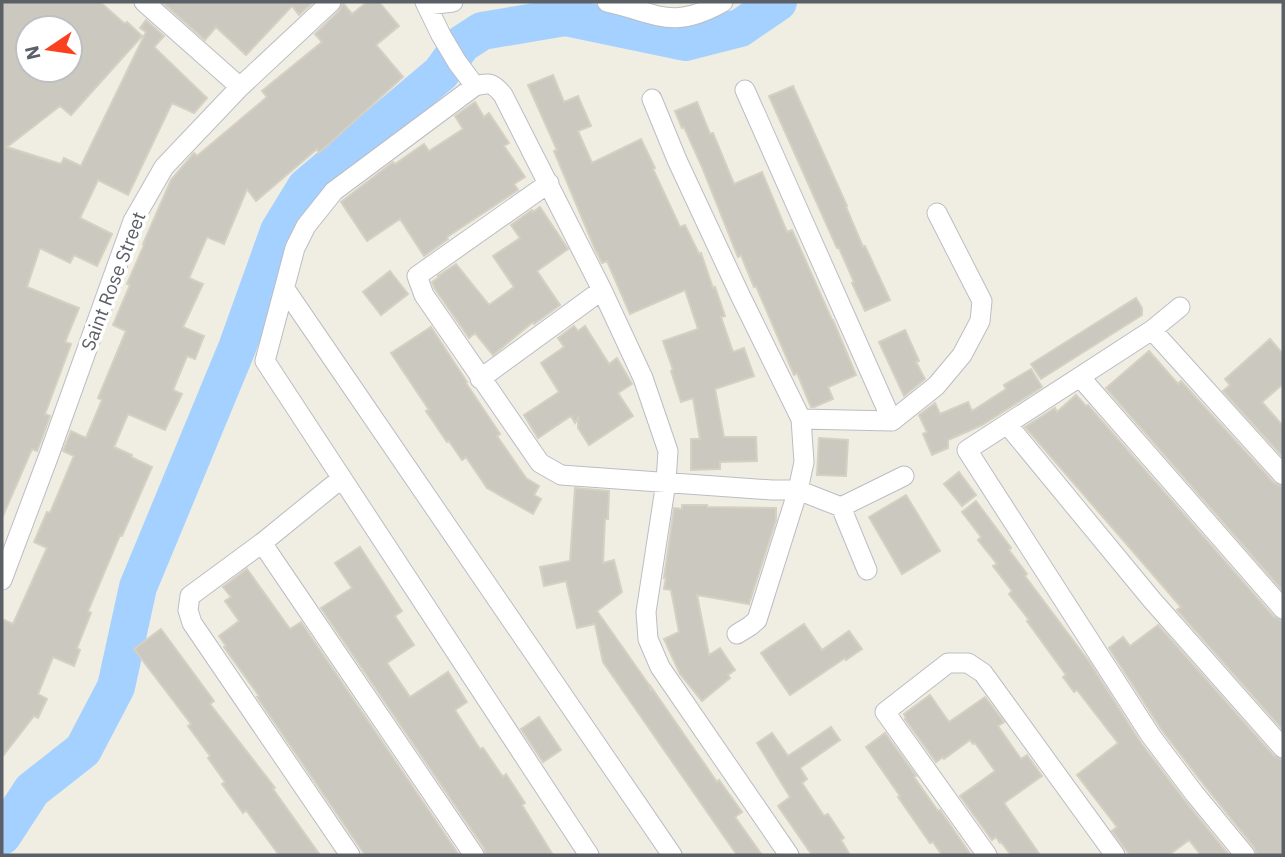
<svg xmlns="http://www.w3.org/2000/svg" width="1285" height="857" viewBox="0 0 1285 857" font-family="'IBM Plex Sans',sans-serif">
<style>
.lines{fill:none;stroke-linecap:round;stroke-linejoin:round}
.river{stroke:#a4d1ff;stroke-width:38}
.building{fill:#cbc8c0;stroke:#d5d0c1;stroke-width:2;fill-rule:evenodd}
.street-casing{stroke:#bbbdc4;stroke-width:21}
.street{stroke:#fff;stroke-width:19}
.labels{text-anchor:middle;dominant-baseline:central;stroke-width:7;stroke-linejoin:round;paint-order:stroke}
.street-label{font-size:19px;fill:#5b5f66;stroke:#fff}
</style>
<rect width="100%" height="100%" fill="#f0eee3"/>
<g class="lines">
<path class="river" d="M2,836l30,-46 51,-40 33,-63 22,-100 99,-239 42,-117 27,-44 135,-114 21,-29 20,-13 83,-14 120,25 55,-14 38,-26"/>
</g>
<path class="building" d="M2,2h98l25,22 2,-2 15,14 -71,79 -11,-9 -53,41 54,17 3,-6 17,8 65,-134 -6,-4 6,-8 18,16 -10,11 53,51 -13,15 -22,-10 -44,92 -30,-15 -18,38 32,16 -15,32 -23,-11 -4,8 -30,-15 -13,39 52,21 -14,34 6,2 -26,70 5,2 -9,25 -4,10 -5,-2 -30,69zM28,28h42v42h-42z
M162,2h151l-14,13 -7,-9 -46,49 -30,-28 -11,13z
M367,2h12l20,24 -23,19 27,32 -84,76 -2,-4 -61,52 -9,-12 -23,55 -17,-7 -18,41 14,6 -20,43 21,9 -9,23 -8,-3 -14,34 9,4 -17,36 -37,-16 -14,33 18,8 -1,2 21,10 -30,69 -2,-1 -32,76 3,2 -14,35 3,2 -6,16 -21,-9 -15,37 9,5 -9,19 -4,-2 -32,41v-138l11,5 34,-76 -13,-6 13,-30 3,1 24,-57 -11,-5 8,-20 15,7 16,-38 -4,-2 28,-67 -13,-6 17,-40 -3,-1 17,-39 -1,-1 28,-64 23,-27 3,3 70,-59 -5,-6 60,-49 -7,-8 24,-23 4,-8 9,11z
M553,75l11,27 14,-6 13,30 -13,5 14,32 49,-24 14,29 -2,1 27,58 5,-2 14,29 2,-1 12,35 2,-1 10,29 -4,1 12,35 11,-4 10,28 -39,13 9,48h32l1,24 -37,1v7l-29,1v-31h9l-7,-41 -12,4 -10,-31 2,-1 -10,-29 35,-12 -13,-39 -55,24 -23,-53 -5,2 -7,-14 -41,-98 3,-1 -29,-65z
M793,86l54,120 -1,1 17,40 2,-1 25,54 -25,11 -13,-28 2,-1 -15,-34h-2l-68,-152z
M475,102l9,15 5,-4 20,30 -5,3 21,31 -11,7 4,6 -71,47 1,2 -24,17 -24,-37 -33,22 -26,-39 52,-40 2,2 29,-20 5,7 34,-22 -8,-13z
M697,102l13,32 3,-1 21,51 28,-12 25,60 5,-2 40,90h1l23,55 -28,12 5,12 -19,8h-3l-14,-34 -3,2 -38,-89 -2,1 -13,-32 -3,2 -36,-90 -18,-40 -2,1 -7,-17z
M540,207l28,42 -31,22 23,34 -26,19 -1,-2 -40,33 -18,-22 -6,5 -34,-49 -3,-7 7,-5 -1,-1 18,-12 33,41 25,-18 -21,-31 27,-18 -9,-13 21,-15 1,2z
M390,271l18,23 -27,21 -18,-23z
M1136,298l6,10v7l-101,64 -10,-15z
M574,326l4,5 7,-5 24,38 8,-6 15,26 -14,9 15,23 -44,29 -11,-17v-10l-3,5 -4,-7 -33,22 -14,-23 35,-23 -18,-29 23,-16 -6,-9z
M431,327l36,55 -1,1 34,51 -3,2 29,42 13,8 -5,9 7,4 -8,15 -46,-26 -21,-31 -4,3 -13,-19 -2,1 -21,-31 3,-1 -38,-57z
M905,330l14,31 -3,1 9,17 -21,17 -25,-54z
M1270,339l13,15v30l-21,18 21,24v31l-60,-66 7,-6 -5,-6z
M1149,351l29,33 3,-3 93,102 9,4v104l-177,-203z
M1031,369l11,18 -60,38 -34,15v8l-16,7 -9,-21 4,-2 -8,-17 16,-12 5,11 28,-12 4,9 34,-22 -2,-4z
M1076,395l10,11 2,-1 186,212 9,4v109l-106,-120 4,-3 -156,-180 30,-19 2,4z
M819,438l29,2 -2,36 -29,-1z
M959,472l17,23 -14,11 -18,-22z
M575,488l34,3 -1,28h-3l-2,44 11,-3 8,32 -25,19 52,74 2,6v-4l66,95 2,-2 23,32 -7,5 27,38h-25l-134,-193 -8,-38 -18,4 -11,-47 -22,5 -4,-19 30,-6z
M906,495l34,56 -38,23 -33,-57z
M976,501l35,47 -2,2 18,24 -2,2 65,87 51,80 44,58 44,54h-28l-12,-15 -20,15h-39l-4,-5 -14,-19 5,-4 -40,-52 41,-32 -41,-53 -3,2 -11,-15 3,-2 -39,-54 2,-1 -20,-26 3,-3 -19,-25 4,-2 -19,-24 3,-3 -19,-25z
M682,505h25v2l69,1v12l-27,84 -52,-9 12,60 11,-7 15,22 -7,5 2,3 -28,23 -22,-27 -16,-35 15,-7 -8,-42 -7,-1 2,-11h-2l10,-70 8,1z
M360,547l42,64 -7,5 19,29 -27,18 23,34 38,-25 19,30 -12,8 25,39 3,-1 20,29 3,-3 19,29 -3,2 31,50h-67l-2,-7 -163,-240 31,-20 -17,-25z
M247,569l43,60 11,-7 158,233h-94l-108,-158 2,-1 -35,-49 2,-1 -7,-10 20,-15 -14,-20 6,-4 -8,-10z
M804,624l18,26 27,-19 13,18 -16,11 -1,-2 -55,37 -29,-42z
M1158,625l116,131 9,4v95h-26l-3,-8 -50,-62 -43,-56 -52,-81 14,-11 7,9z
M161,629l53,72 -4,3 65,84 -2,1 47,66h-41l-33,-45 -3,3 -21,-29 3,-2 -17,-24 2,-2 -22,-30 3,-2 -57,-75z
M930,695l19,27 36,-25 19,25 -6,4 23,33 6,-4 15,21 -38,27 36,52h-29l-10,-13 -1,1 -4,-6 -4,3 -32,-44 35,-25 -20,-28 -2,1 -3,-4 -26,19 -1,-2 -7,5 -31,-43 1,-1 -2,-4z
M539,717l22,33 -18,12 -22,-33z
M831,727l9,13 -40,28 7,11 -5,4 22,33 4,-2 16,24 -3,2 9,15h-38l-34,-49 12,-9 -33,-54 15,-10 16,23z
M885,733l31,43 -2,1 24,34 2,-1 31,45h-29l-9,-13 -3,1 -32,-46 2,-1 -34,-49z"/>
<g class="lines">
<g class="street-casing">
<path id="street" d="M144,2l96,85
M425,2l16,33 16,27 18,24
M607,2c50,11 65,29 116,0
M427,5l26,-3
M745,90l147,331
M652,99l25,61 63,135 61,124 3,43 -6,28 -41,130 -7,6 -13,8
M549,183l-132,93 7,19 116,168 21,12 211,15h26l43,17 63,-31
M285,289l387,566
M1180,307l-28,23 -185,120 184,286 43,57 51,62
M1152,330l131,145
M1080,377l203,232
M480,379l122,-89
M801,419l91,2 44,-35 26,-31 18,-34 2,-20 -45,-88
M1007,424l145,176 131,148
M342,478l-80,65 -72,53 -2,14 4,13 158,232
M841,507l26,63
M262,543l212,312
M2,580l47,-125 84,-234 31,-54 76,-80 91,-85
M589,855l-324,-494 30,-113 11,-22 28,-35 141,-105c15,-4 18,-3 28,9l99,195 41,88 25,73 -2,31 -20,130 2,27 12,28 129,188
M987,855l-102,-143 63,-49h20l15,10 132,182"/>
</g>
<use href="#street" class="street"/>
</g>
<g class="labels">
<g class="street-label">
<text transform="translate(113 281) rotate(-69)">Saint Rose Street</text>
</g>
</g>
<rect width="1285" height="857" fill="none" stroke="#5b5f66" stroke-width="7"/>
<g transform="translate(49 49) rotate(257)"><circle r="33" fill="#ffffff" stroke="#bdbfc2" stroke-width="2"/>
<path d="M0-5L12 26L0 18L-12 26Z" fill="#fa401e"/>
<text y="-10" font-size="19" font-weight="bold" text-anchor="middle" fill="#5b5f66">N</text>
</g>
</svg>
